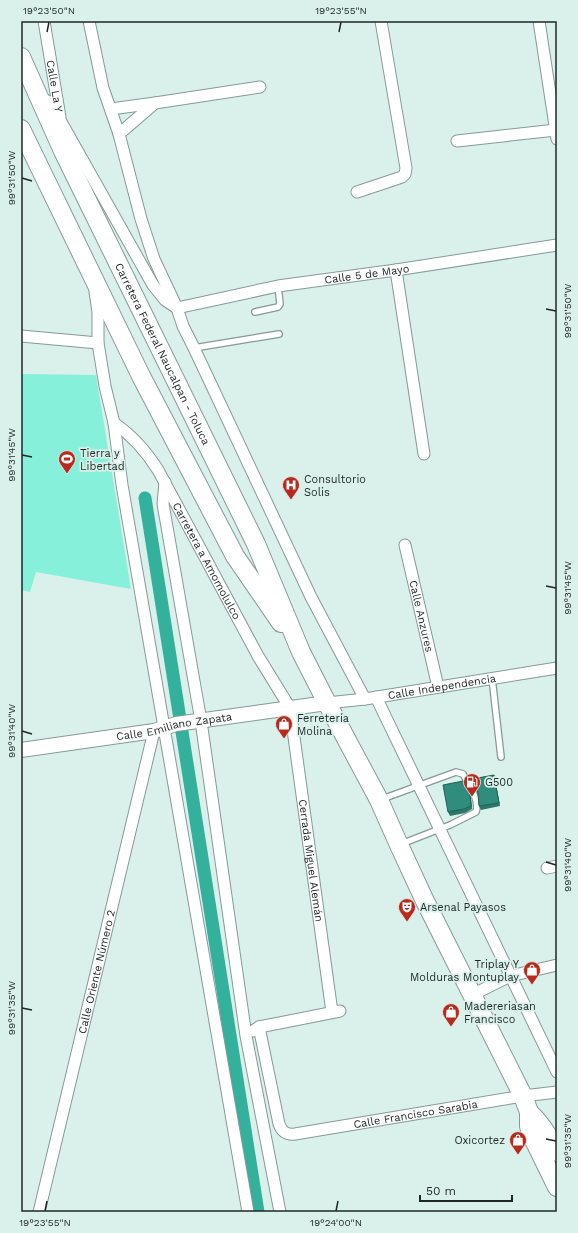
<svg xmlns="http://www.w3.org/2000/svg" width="578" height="1233" viewBox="0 0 578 1233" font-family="'Work Sans',sans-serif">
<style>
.green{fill:#86f0db}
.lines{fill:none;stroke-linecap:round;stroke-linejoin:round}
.canal{stroke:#33b19c;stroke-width:13}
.service-casing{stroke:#869a96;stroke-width:8}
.minor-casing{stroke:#869a96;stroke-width:13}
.tertiary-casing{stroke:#869a96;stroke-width:16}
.primary-casing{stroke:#869a96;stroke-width:20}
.service{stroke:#fff;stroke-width:5.5}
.minor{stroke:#fff;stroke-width:11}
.tertiary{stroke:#fff;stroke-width:14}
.primary{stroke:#fff;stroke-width:18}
.wall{fill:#29786b}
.shaded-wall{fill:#226257}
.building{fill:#308c7c;stroke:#226257}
.ticks{fill:none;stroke:#1e2725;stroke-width:1.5}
.labels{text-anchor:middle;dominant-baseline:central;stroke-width:3.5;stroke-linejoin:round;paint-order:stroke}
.street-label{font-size:11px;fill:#1e2725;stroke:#daf0ea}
.poi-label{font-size:11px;fill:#1e2725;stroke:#daf0ea;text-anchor:start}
.neatline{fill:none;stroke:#1e2725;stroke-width:1.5}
.ticks-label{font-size:10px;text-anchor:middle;fill:#1e2725}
</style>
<rect width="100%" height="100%" fill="#daf0ea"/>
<path class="green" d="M21,374l75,1 35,214 -95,-17 -6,20 -9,-2z"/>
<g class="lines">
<path class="canal" d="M145,498l113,714"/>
<g class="service-casing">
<path id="service" d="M255,312l23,-5 2,-3 -2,-18
M194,348l85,-14
M492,678l9,79
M382,799l74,-27 7,2c6,11 17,26 13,38l-26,13 -49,19"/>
</g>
<g class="minor-casing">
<g id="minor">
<path id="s1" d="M44,21l16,96"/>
<path d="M89,21l14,67 16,46 22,85 13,40 23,49 6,18 11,22 117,249 54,102"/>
<path d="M539,21l18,118"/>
<path d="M48,101l12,19 93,165 12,15 12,8"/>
<path d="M111,109l44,-6 105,-16"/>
<path d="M119,134l36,-31"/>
<path d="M457,141l99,-11"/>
<path d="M357,192l45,-15 3,-3 1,-6 -25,-147"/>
<path d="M396,270l28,184"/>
<path d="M95,292l3,20v31l7,43 9,37 8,62 126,727"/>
<path id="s2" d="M177,308l101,-22 118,-16 161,-25"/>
<path d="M21,336l77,7"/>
<path id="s3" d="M114,423c19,13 32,28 44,47l100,186 32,52 42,304"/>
<path d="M165,482l-2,22 38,217 45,315 34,176"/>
<path id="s4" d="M405,545l33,142"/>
<path d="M376,697l181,375"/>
<path id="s5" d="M327,703l38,-4 192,-31"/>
<path d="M547,868l10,-2"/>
<path d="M472,995l38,-19 47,-11"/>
<path id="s6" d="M259,1027l20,97c3,8 7,11 16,10l228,-38 34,-4"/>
<path d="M253,1031l6,-4 81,-16"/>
<path id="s7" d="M39,1212l115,-481"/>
</g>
</g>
<g class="tertiary-casing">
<g id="tertiary">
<path id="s8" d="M21,750l133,-19 22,-7 151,-21"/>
</g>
</g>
<g class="primary-casing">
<g id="primary">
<path id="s9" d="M21,57l42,94 193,393 45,108 26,51 52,97 20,45 25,54 99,197 6,16v14l2,8 26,53"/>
<path d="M21,129l120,247 94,180 46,67"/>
<path d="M529,1112c14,13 19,24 28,40"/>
</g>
</g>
<use href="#service" class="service"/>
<use href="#minor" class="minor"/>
<use href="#tertiary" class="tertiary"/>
<use href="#primary" class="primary"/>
</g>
<path class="wall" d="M494,775l1,4 5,27 -19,4 -2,-4 -1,-12 -6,-15z
M470,795l1,4 1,10 -7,4 -15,3 -2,-4z"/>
<path class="shaded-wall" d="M494,775l1,4 5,27 -1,-3z
M470,795l1,4 1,10 -1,-3z"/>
<path class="building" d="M494,775l5,28 -20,3 -1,-13 -6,-14z
M463,781l7,14 1,11 -7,3 -16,3 -5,-27z"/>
<path class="ticks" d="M47,32l2,-10M339,32l2,-10M22,178l10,3M546,309l10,2M22,455l10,2M546,586l10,2M22,731l10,3M546,862l10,3M22,1008l10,2M546,1139l10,2M45,1211l2,-10M336,1211l2,-10"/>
<defs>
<g id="stadium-pin" transform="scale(0.9)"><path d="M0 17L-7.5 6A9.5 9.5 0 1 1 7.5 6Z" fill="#b82a1e" stroke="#daf0ea"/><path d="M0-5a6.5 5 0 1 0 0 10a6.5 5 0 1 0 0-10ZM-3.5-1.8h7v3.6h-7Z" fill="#fff"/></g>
<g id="hospital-pin" transform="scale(0.9)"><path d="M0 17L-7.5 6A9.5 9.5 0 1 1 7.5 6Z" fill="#b82a1e" stroke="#daf0ea"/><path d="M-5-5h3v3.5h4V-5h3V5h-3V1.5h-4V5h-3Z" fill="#fff"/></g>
<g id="shop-pin" transform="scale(0.9)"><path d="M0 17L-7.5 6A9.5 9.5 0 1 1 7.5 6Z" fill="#b82a1e" stroke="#daf0ea"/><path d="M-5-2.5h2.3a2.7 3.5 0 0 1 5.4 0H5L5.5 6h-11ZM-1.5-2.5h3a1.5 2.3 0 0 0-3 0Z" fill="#fff"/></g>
<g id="fuel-pin" transform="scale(0.9)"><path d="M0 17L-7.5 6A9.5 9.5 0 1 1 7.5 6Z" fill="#b82a1e" stroke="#daf0ea"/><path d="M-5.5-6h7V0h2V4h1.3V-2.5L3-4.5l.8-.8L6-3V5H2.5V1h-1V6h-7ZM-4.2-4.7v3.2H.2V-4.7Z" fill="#fff"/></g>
<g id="theatre-pin" transform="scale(0.9)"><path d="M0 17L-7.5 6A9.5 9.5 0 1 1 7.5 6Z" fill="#b82a1e" stroke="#daf0ea"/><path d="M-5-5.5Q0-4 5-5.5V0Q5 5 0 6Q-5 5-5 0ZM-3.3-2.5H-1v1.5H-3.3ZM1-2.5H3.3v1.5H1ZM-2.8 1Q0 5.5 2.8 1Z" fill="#fff"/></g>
</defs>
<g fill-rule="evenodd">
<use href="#stadium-pin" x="67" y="459"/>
<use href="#hospital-pin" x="291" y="485"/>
<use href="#shop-pin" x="284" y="724"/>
<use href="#fuel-pin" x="472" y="782"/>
<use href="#theatre-pin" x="407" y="907"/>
<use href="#shop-pin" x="532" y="970"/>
<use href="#shop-pin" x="451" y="1012"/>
<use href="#shop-pin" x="518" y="1140"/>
</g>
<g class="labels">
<g class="street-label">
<text stroke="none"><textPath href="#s1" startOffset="66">Calle La Y</textPath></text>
<text stroke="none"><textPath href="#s2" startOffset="193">Calle 5 de Mayo</textPath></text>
<text stroke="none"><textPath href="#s9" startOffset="329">Carretera Federal Naucalpan - Toluca</textPath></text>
<text stroke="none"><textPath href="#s3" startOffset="168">Carretera a Amomolulco</textPath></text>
<text stroke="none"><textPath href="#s4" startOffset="73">Calle Anzures</textPath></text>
<text stroke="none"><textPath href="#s5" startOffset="116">Calle Independencia</textPath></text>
<text stroke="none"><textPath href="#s8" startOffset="155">Calle Emiliano Zapata</textPath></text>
<text stroke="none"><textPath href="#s3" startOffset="491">Cerrada Miguel Alemán</textPath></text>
<text stroke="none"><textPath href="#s7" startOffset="247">Calle Oriente Número 2</textPath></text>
<text stroke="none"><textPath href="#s6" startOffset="242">Calle Francisco Sarabia</textPath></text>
</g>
<g class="poi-label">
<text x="80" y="453">Tierra y<tspan x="80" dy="13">Libertad</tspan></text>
<text x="304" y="479">Consultorio<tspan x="304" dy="13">Solis</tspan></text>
<text x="297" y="718">Ferretería<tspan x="297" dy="13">Molina</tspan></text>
<text x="485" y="782">G500</text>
<text x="420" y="907">Arsenal Payasos</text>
<text x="519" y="964" text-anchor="end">Triplay Y<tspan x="519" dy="13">Molduras Montuplay</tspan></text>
<text x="464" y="1006">Madereriasan<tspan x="464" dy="13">Francisco</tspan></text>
<text x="505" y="1140" text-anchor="end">Oxicortez</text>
</g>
</g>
<rect width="578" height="1233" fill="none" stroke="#daf0ea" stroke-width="44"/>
<path d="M420 1195v6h92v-6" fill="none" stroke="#1e2725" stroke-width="2"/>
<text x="426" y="1195" font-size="12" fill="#1e2725" stroke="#daf0ea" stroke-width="3" paint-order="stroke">50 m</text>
<rect x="22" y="22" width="534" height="1189" class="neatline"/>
<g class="ticks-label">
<text x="49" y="14">19°23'50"N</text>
<text x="341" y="14">19°23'55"N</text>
<text transform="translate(11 178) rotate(-90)" y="4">99°31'50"W</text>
<text transform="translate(567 311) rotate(-90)" y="4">99°31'50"W</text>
<text transform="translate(11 455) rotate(-90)" y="4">99°31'45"W</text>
<text transform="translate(567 588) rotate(-90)" y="4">99°31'45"W</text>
<text transform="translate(11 731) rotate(-90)" y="4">99°31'40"W</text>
<text transform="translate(567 865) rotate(-90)" y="4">99°31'40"W</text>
<text transform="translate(11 1008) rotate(-90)" y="4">99°31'35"W</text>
<text transform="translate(567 1141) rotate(-90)" y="4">99°31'35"W</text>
<text x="45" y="1226">19°23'55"N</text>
<text x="336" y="1226">19°24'00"N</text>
</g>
</svg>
